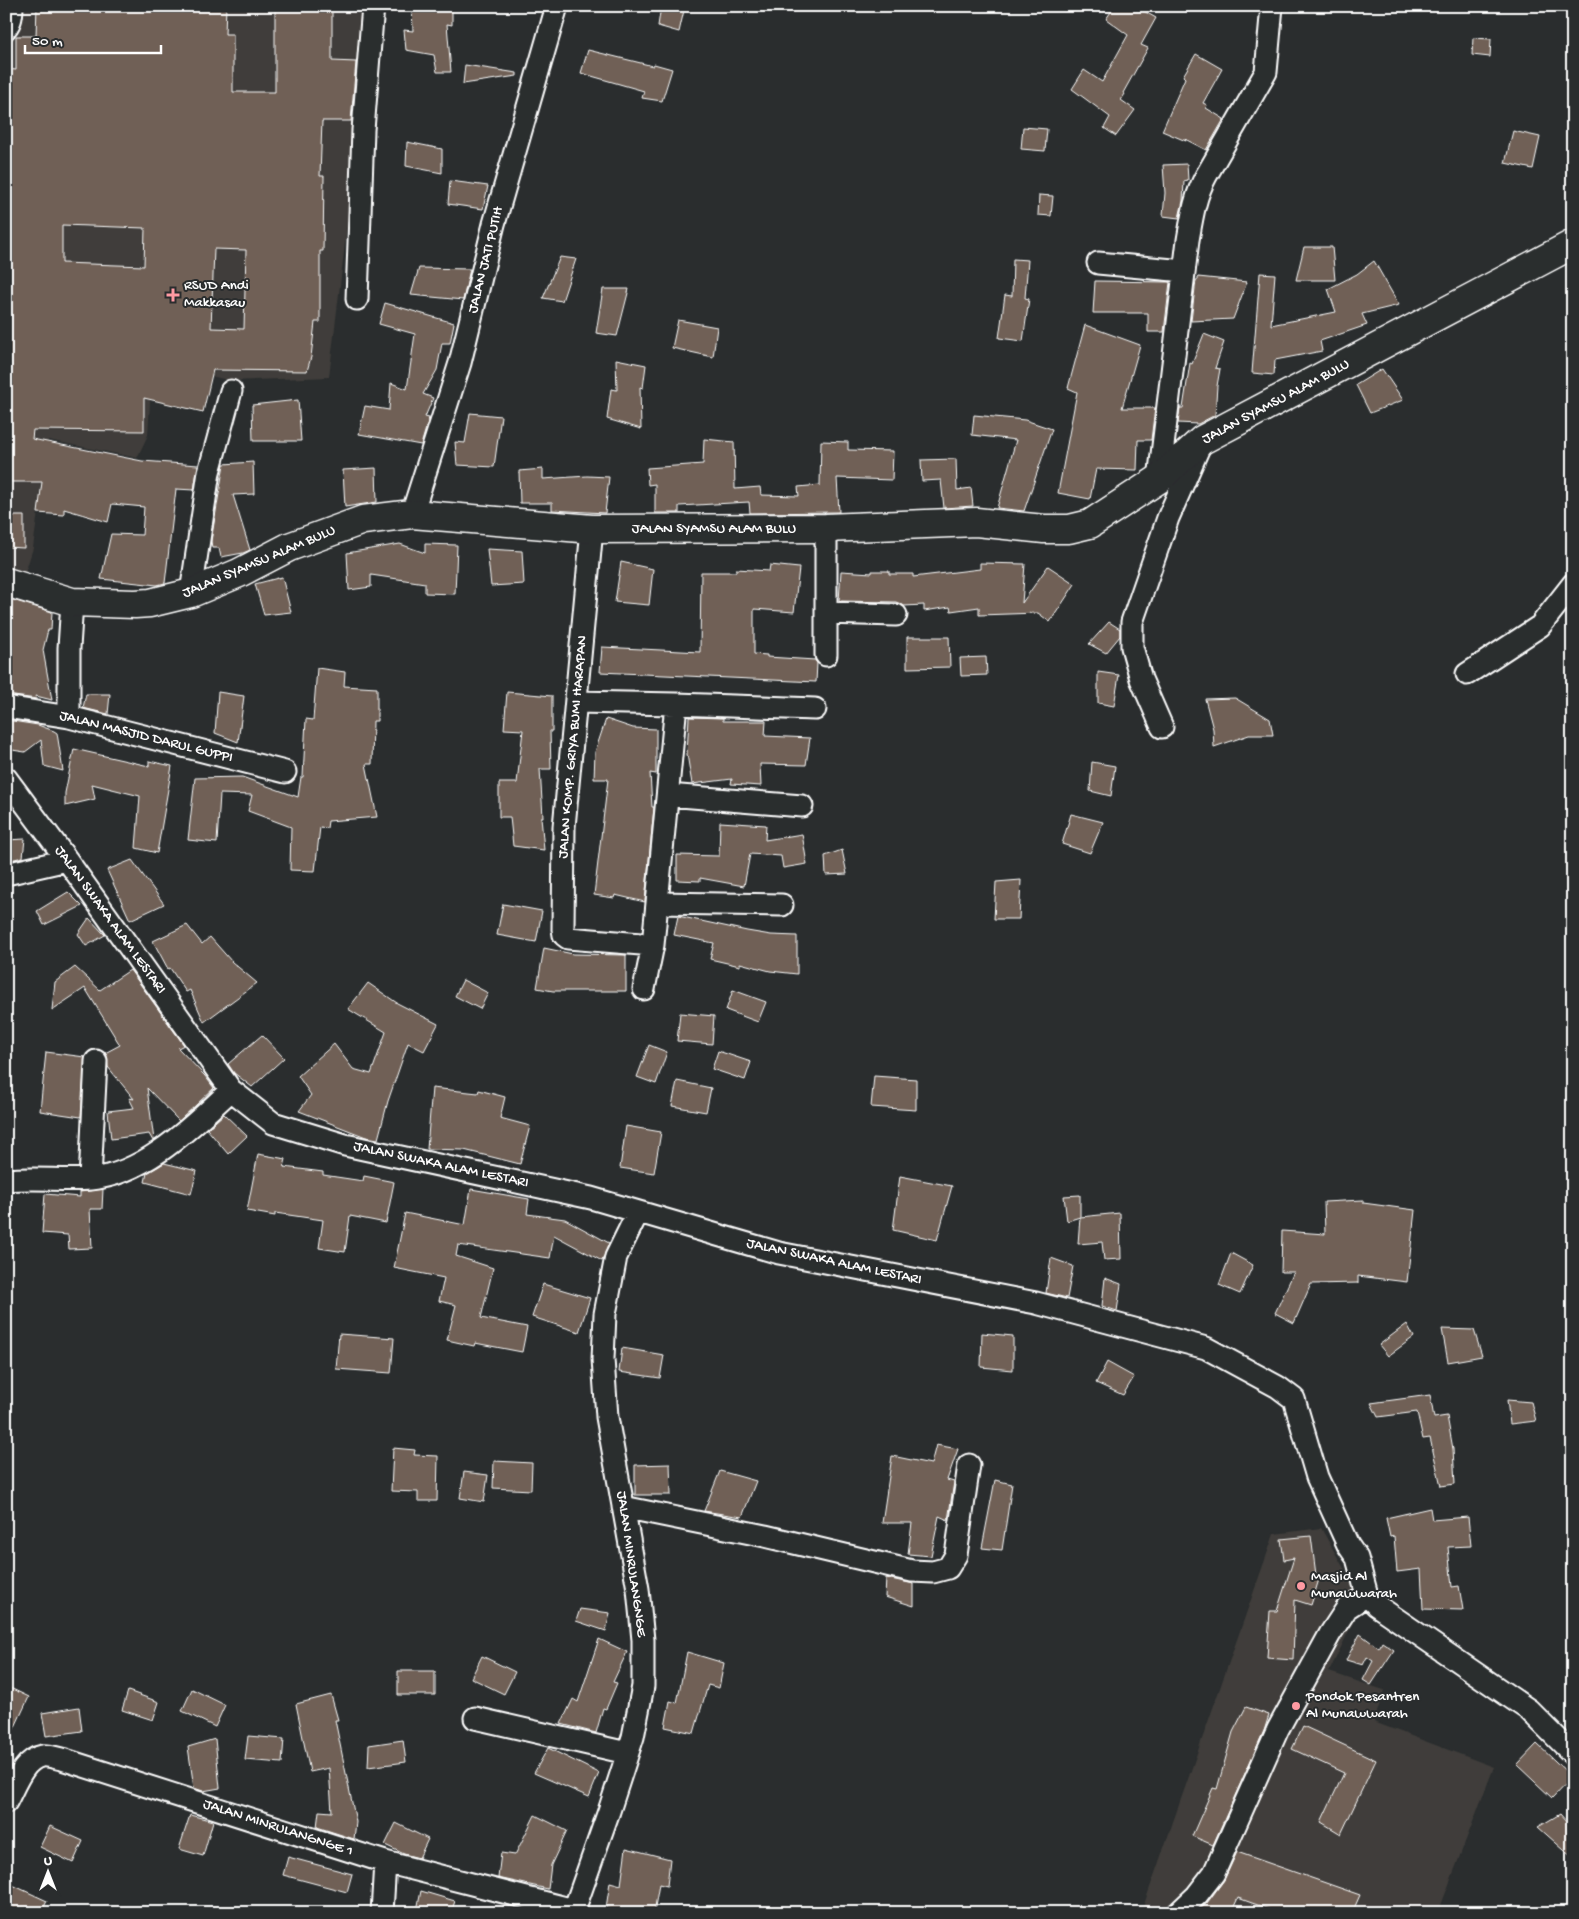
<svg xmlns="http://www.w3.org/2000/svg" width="1579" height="1919" viewBox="0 0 1579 1919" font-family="'Gochi Hand',sans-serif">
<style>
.built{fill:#3f3d3a}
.building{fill:#6f6156;stroke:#fff;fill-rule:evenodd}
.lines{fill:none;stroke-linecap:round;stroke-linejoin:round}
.lane-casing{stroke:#fff;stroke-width:15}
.street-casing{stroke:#fff;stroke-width:25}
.secondary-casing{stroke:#fff;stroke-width:31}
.lane{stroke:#2a2d2e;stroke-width:11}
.street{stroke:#2a2d2e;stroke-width:21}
.secondary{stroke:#2a2d2e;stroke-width:28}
.poi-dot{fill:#ff9aa2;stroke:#2a2d2e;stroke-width:2}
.labels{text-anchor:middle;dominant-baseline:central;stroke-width:4;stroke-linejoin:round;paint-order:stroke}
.street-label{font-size:15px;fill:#fff;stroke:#2a2d2e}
.poi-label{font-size:15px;fill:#fff;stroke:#2a2d2e;text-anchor:start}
</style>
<rect width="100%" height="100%" fill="#2a2d2e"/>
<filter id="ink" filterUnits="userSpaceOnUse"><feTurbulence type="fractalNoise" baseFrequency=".02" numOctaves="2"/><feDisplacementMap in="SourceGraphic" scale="10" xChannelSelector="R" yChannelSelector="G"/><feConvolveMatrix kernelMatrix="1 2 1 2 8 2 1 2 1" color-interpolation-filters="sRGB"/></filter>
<g filter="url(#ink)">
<path class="built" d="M6,6h363l-6,88 -34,283 -98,4 -28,-7 -51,-1 -4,62 -11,23 -89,-18 -15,108 -11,35 -16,-5z
M1321,1528l42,74 -34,70 55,18 -10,32 120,45 -56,146h-297l133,-379z"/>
<path class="building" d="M37,6h189l-1,28h8v58h42v-86h57v55l24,1 -5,59h-29l-2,55h4l-1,75h-3v71h-5l-4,35 -4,14 -94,-1 -10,42 -59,-14v33l-111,-1 -1,9 110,22 56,4 -4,25 -18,-1 -11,94 -8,2 -56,-6 10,-45 31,1 2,-28 -32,-3 -4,18 -44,-13v6l-26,-2 4,-31h-36v-413l10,1v-34h20zM62,225l83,3 -1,38 -82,-3zM214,249l32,1 -2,79 -33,-1z
M412,6h40v19l-5,-1 4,48h-14l-3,-17 -28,-5 -2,-20 9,1z
M661,6h24l-6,26 -21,-6z
M1115,6h20l21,12 -15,27 7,3 -25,45 2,1 -4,6 14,10 -19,26 -12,-8 6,-11 -38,-28 12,-19 18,12 26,-47 -22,-16z
M1473,38l18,1 -1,18 -18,-2z
M588,50l65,16 1,-2 18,5 -10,32 -20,-3 2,-7 -63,-18z
M1196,54l26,15 -19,34 4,2 -1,3 18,11 -18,31 -21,-11 1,2 -24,-10 23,-53 -2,-2z
M465,65l52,8v3l-54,8z
M1023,127l24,2 -2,22 -24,-2z
M1513,131l27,6 -7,32 -28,-6z
M407,142l35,7v24l-36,-7z
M1187,164l1,16 -4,1 -1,20 -4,17 -16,-2 2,-23 -2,-28z
M450,181l38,5 -5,23 -35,-5z
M1039,195l14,1 -2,20 -13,-1z
M1304,247h28l3,33h-39z
M560,257l16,2 -14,42 -19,-3z
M1013,259l15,1 -3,38 4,1 -6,42 -24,-3 6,-43 7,1z
M1374,261l25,44 -37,9 5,11 -47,16 2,10 -47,9 -1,15 -22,-2 8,-100 15,1 -4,51 65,-13 -8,-23 29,-15z
M419,268l51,1 -7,31 -52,-5z
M1198,277l49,5 -14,37 -42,2 5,-41h2z
M1095,281l75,1 -6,50h-16v-19h-55z
M603,289h26l-12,47 -21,-3z
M385,303l69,20 -4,20h-8l-5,27 -14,24 10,4 -8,19 4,1 -8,27 -62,-11 6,-28 24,4 2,-27 16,6 8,-55 -36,-10z
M678,320l39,7 -4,30 -41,-9z
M1085,325l55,20 -18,63h33l-4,32h-13l-1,30 -41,-1 -6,30 -32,-6 19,-101 -9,-4z
M1204,334l20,8 -9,26 5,1 -3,17 -2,29 -17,9 -20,-1 2,-15h3l7,-45 2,1z
M616,359l30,6 -3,23 -3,-1 1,42 -34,-10 4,-30 6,1z
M1382,369l21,31 -33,13 -14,-28z
M298,400l3,41h-48l-1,-36z
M470,413l31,3 -7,51 -37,-2 -2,-23 10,1z
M974,415l51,5 27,9 -28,82 -27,-3 19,-68 -44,-5z
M704,439l30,3 1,47 25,-2 1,8 38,1 -1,-9 22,-2 1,-44 27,1v8l45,1 -1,29 -55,-2 2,34 -89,1 -1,-11 -70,4v7h-24v-29l-7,1 -1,-17 56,-4z
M956,459l1,31 14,-2 2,18 -29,2 -3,-28 -19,1 -1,-21z
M253,462l1,32 -21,1 17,55 -7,3 -22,4 -2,-9h-7l-1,-7 13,-77z
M376,468l1,34 -32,5 -2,-37z
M543,469v10l44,-3 22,1 -4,36 -53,-3v-7h-32l-1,-32z
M6,516h18v32l-18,-1z
M400,544l25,9v-9l32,1 -2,49 -30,-1v-10l-54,-8v12l-22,3 -2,-37z
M487,549l35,2 2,33 -33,2z
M621,562l32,7 -4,36 -34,-3z
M980,563l45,1 -3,39 26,-37 27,18 -25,38 -12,-9 -59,2v-8l-28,4 -1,-4 -26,4v-6l-20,1 -8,-4 -57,-1 2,-30 31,2v-2h17v3h24v3l67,-8z
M770,565l29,3 -5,44 -40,-3v45l13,1v2l48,3 2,3 -1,19 -216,-10 2,-25 98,5 1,-80h35v-3l33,2z
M282,577l9,35 -27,3 -9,-31z
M6,598l46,14 -1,18h-3l-5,20 9,50 -16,-4 1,3 -31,-4z
M1109,622l11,7v7l-14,17 -17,-9z
M907,637h42l1,30 -43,1z
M986,657l1,18 -26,1 -1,-18z
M317,668l28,4 -1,14 33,2v33h-4l-1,43h-6l11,53 -49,4 -1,7 -7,-1 -5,44 -25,-1 1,-43 -43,-16 4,-16 -32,-1 -3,49 -29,-3 7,-62 47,-1 56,20 3,-20h2l3,-58 7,1z
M1098,672l21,3 -5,31 -16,-3z
M218,692l26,4 -6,46 -23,-9z
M507,692l45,4v35h-2l1,38h-11l3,48h-2l3,33 -31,-4 -3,-29h-11v-34h18l6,-53 -19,-1z
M86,694h24l-2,20 -25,-6z
M1235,698l35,21 3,16h-24l-35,12 -1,-18 -8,-30z
M689,717l34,1v3h43l-1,15 45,2 -4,27 -46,-1 1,22 -30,-2 1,-5 -40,5 -5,-30z
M606,719l27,9 23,1v45l-6,-1 2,34h2l-9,95 -30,-7 -1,3 -20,-3 14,-116h-14l1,-27z
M6,720l32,5 16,6 3,2 6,38 -19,-5 -3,-26 -16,12 -19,-3z
M74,749l75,17v-5l23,5 -15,87 -21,-5 4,-52 -48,-12 3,15 -30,7v-13z
M1092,762l23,4 -4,30 -21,-5z
M1071,814l32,8 -13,31 -28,-9z
M720,822l46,3 -1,15 37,-6 5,30 -24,4 -2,-12 -31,-2 -6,32 -44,-8v3l-23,-1v-25l42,1z
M25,839l-2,18 -17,4v-21z
M842,850l5,24 -21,1 -1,-19z
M132,860l32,44 -34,16 -23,-50z
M1021,880l-2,39h-25l2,-37z
M68,892l14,14 -38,19 -7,-14z
M503,904l39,7 -6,31 -39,-7z
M678,916l69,15 24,4 26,1v38l-27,-3 -30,-8v3l-30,-7 4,-16 -40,-8z
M89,918l16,17 -19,11 -8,-12z
M187,925l15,19 8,-7 22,25 25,21 -53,39 -14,-32 -4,2 -16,-24 -2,1 -15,-28z
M544,948l29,6 53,1v36h-73l-16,-3z
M75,967l25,23 30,-20 54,75 -6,3 27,28 9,12 -35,33 -32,-33 7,52 -1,1 -4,-7 -38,5 -3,-28 26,-3 -5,-10 5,1 -26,-32 -1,-11 -2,-3 15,-8 -35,-57 -33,22 3,-28z
M463,980l25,13 -8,16 -25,-13z
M368,983l29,20 41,21 -14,27 -16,-8 -20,58 -10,38 -12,-2 -67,-26 12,-16 -13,-19 36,-32 19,25 18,5 15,-42 -38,-23z
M733,990l33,12 -8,20 -32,-12z
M680,1013l34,3 -2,28 -35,-3z
M262,1035l22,23 -32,29 -18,-14 -6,-9z
M649,1045l18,7 -11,32 -19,-7z
M718,1051l33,11 -6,18 -33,-11z
M46,1052l39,5 -4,60 -41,-6z
M874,1076l42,3v31l-45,-3z
M677,1081l34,7 -5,24 -34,-6z
M432,1088l46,5 1,-3 26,7 -5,21 30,8 -10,38 -56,-14 -37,-1z
M224,1114l23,22 -19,18 -21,-25z
M626,1126l35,6 -7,41 -34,-5z
M258,1154l28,5 -2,8 39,5v3l40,6 1,-5 30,6 -8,41 -36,-7 -5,36 -26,-4 4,-28 -48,-7v3l-28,-5z
M164,1163l33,8 -6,23 -46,-12 2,-9z
M900,1176l52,10 -15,54 -44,-10z
M103,1189l-1,20h-12l2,39 -23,1 -1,-14 -26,-2 3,-39 35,3v-5z
M471,1189l58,10 -2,15 38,5 44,24 -7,18 -48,-26 -4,23 -92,-13 -2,11 37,12 -12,50 46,9 -5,25 -47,-9 -1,3 -27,-6 9,-35 -17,-4 5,-23 -50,-10 11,-55 60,12z
M1080,1195v22l-13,4 -3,-25z
M1363,1200v3l52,7 -8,72 -49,-6v7l-47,1 -17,39 -19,-10 19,-41h-13l1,-41 43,3 -1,-32z
M1120,1213l1,46 -17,1 -2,-18 -24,2 2,-27z
M1231,1253l22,12 -13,29 -21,-9z
M1051,1258l22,8 -6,32 -21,-5z
M1105,1278l16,6 -4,27 -15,-5z
M543,1284l47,14 -11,34 -47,-15z
M1407,1324l7,13 -26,19 -9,-11z
M1442,1329l32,1 8,26 -34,6z
M982,1333l31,3v34l-32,-3z
M339,1334l55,4 -3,35 -55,-4z
M622,1348l42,7 -4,23 -41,-6z
M1107,1362l27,15 -11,18 -27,-12z
M1430,1395l4,23 13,-2 6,33 2,35 -14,2 -11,-48 -7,1 -6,-27 -39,5 -7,-14z
M1507,1400l24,2 5,19 -26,3z
M936,1445l22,4 -11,31 7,2 -6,38 -9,-4 -8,40 -23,-2 4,-31h-30l10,-67 39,8z
M393,1448l22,2 -1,5 24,1 -1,45h-19v-9l-27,-1z
M494,1461l38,2 -1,27 -38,-2z
M670,1464l1,31h-36v-30z
M720,1471l36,10 -14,36 -38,-6z
M464,1472l24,3 -4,27 -24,-4z
M995,1480l17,4 -10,66 -20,-2z
M1430,1508l2,12 36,-3 3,29 -23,1 4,40 7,-1 4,24 -40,-1 -2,-40 -24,3 -3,-36 -4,1 -4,-19z
M1311,1536l5,39 4,1 -9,29 -16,-5 -2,60 -26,-2 3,-47h7l17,-53 -10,2 -3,-21z
M886,1578l28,6v22l-29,-9z
M580,1609l30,4 -4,18 -30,-10z
M1360,1634l19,14 3,-6 12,8 -23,35 -8,-5 10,-19 -6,-4 -4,8 -17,-5z
M599,1639l28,13 -14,30 4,1 -11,26 -3,-1 -7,25 -35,-9 12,-25 5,3z
M687,1652l37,11 -5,25 -11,-3 -14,48 -29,-6 5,-26 7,2z
M482,1656l33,16 -11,22 -33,-16z
M398,1671h37v24h-37z
M6,1686l23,11 -23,49z
M192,1689l33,16 -10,22 -33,-16z
M128,1691l31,11 -6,18 -31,-10z
M331,1695l7,25h-3l21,102 -2,17 -37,-12 2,-16 13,1 -3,-44 -19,4 -14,-68z
M79,1707l3,24 -36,5 -4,-23z
M1246,1707l23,8 -5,16 -51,114 -21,-9 21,-48 4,1 16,-57z
M1303,1726l73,34 -35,74 -20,-12 23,-49 -52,-24z
M248,1736l36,3 -2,24 -37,-3z
M215,1739l5,49 -17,3 -9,-3 -6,-41z
M403,1740l3,22 -38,5 1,-22z
M1537,1744l35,33 -20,21 -35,-33z
M548,1748l51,25 -10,24 -55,-24z
M1560,1814l13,15v29l-35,-31z
M190,1815l23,6 -10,35 -24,-7z
M535,1815l32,16 -16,34 -3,24 -50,-11 3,-25 14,2z
M396,1823l32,16 -9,19 -15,-4 -19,-9z
M50,1826l33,15 -10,22 -33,-16z
M626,1848l44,11 -3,27 -8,-2 -5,29h-33l-15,-5 4,-26 11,3z
M1237,1852l123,43 -8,18h-72l-42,-15 -7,15h-35l11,-10 17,-23z
M288,1857l64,17 -5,18 -64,-17z
M6,1882l41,19 -6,12h-26l-9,-4z
M421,1891l34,10 -4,12h-25l-9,-3z"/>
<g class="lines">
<g class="lane-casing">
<path id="lane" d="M6,35c9,-8 11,-17 11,-29"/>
</g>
<g class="street-casing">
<path id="street" d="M1098,263l86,8
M357,299l6,-169 10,-124
M1159,479l29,-239c4,-23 7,-44 18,-64l60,-104 6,-66
M412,514l48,-151 34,-139 63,-218
M592,529l-28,298 -1,102 1,6 4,3 85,7
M191,593l18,-121 22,-81
M826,613l70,2
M826,655v-127
M1467,674l73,-48 33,-42
M576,702l100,2 -23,241 -9,44
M676,704l139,5
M6,707l63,10 216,55
M69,717v-69l3,-46
M1162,727l-21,-48 -9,-32v-25l36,-104 32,-73
M6,778l61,82 164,230 42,33 72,22 246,53 188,55 257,50 170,45 72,39 16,12 23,78 31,68 9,13 10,37 9,10 153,105 44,44
M668,795l134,11
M6,874l61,-14
M657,903l125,2
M90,1179l6,-118
M6,1180c28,-3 57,1 85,-1 55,-5 102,-54 140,-89
M623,1507l142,29 147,35 21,1 15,-4 8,-13 13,-90
M475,1718l152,35
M6,1802c8,-14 17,-43 36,-46 6,-1 14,2 20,3l323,103 189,48
M382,1913l3,-51
M573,1913l36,-102 24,-74 10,-51v-46l-5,-51 -31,-172 -4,-58 2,-45 11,-57 22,-45
M1178,1913l19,-18 17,-22 64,-144 52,-95 17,-26 20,-13"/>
</g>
<g class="secondary-casing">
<path id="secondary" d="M6,582l66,20 63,2 15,-1 41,-10 48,-20 50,-26 74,-27 49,-6 180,15 234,-1 150,-6 68,7h25l21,-5 69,-45 43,-39 371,-196"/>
</g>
<use href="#lane" class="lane"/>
<use href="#street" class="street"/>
<use href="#secondary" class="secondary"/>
</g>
</g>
<g class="poi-dot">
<path d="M170.5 287.5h5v5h5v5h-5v5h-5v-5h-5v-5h5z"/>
<circle cx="1301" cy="1586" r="5"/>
<circle cx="1296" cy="1706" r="5"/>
</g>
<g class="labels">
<g class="street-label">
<text transform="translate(486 260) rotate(-76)">JALAN JATI PUTIH</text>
<text transform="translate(1276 402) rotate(-28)">JALAN SYAMSU ALAM BULU</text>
<text x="714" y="529">JALAN SYAMSU ALAM BULU</text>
<text transform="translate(259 562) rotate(-23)">JALAN SYAMSU ALAM BULU</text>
<text transform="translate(146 737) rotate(14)">JALAN MASJID DARUL GUPPI</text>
<text transform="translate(573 747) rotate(-85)">JALAN KOMP. GRIYA BUMI HARAPAN</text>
<text transform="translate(110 920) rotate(54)">JALAN SWAKA ALAM LESTARI</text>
<text transform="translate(441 1165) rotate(12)">JALAN SWAKA ALAM LESTARI</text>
<text transform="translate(834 1262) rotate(12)">JALAN SWAKA ALAM LESTARI</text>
<text transform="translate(631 1564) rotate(82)">JALAN MINRULANGNGE</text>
<text transform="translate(278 1828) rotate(18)">JALAN MINRULANGNGE 1</text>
</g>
<g class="poi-label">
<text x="184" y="286">RSUD Andi<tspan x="184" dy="17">Makkasau</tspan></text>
<text x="1311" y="1577">Masjid Al<tspan x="1311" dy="17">Munawwarah</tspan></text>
<text x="1306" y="1697">Pondok Pesantren<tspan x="1306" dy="17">Al Munawwarah</tspan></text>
</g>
</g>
<rect width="1579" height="1919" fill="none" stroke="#2a2d2e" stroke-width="25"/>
<rect x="12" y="12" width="1554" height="1894" fill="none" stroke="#fff" stroke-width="2" filter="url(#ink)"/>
<g transform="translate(48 1872)" stroke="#2a2d2e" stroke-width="4" paint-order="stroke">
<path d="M0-4L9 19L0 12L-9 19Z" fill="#ffffff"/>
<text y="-8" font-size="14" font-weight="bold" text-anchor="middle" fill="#ffffff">U</text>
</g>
<path d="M25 45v8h136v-8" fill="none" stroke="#ffffff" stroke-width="2.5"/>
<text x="32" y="45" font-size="15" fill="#ffffff" stroke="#2a2d2e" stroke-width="4" paint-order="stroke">50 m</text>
</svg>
